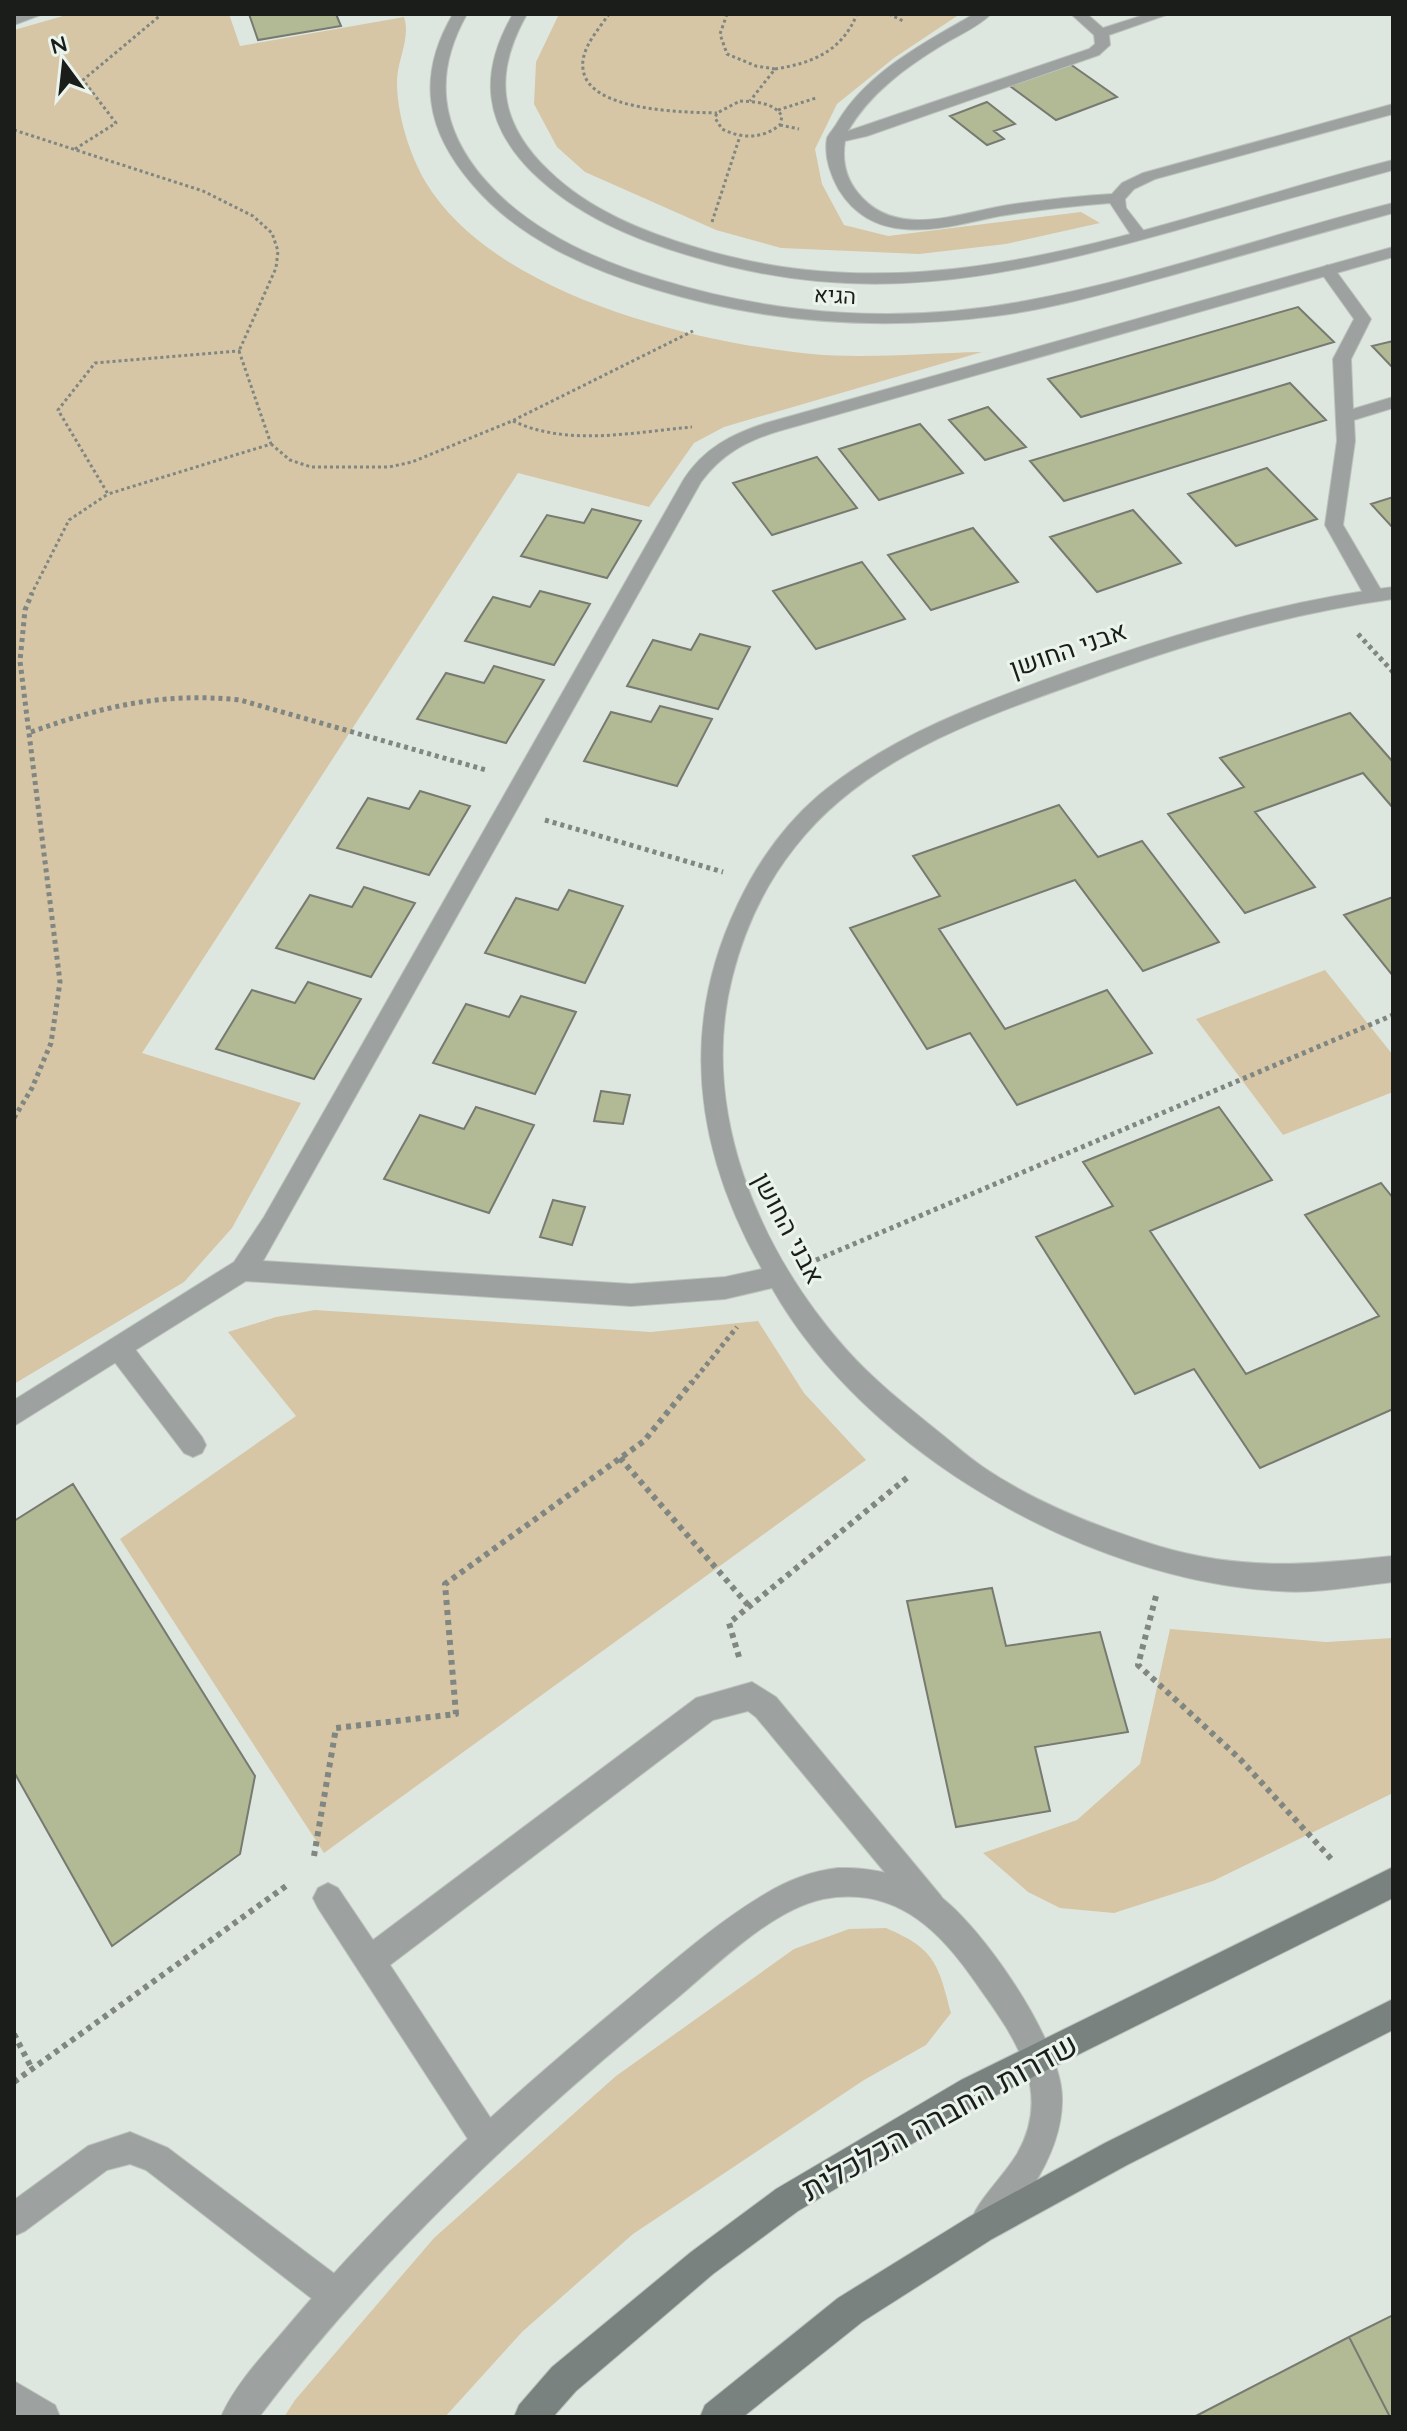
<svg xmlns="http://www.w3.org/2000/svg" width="1407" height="2431" viewBox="0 0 1407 2431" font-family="Quicksand,Heebo,sans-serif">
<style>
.green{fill:#d6c6a5}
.building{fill:#b1b995;stroke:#777a70;stroke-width:2}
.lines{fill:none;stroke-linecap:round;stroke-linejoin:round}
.service-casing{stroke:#bbc3bc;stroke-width:2}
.minor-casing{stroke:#bbc3bc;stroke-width:2}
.tertiary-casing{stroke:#bbc3bc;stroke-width:2}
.secondary-casing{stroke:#bbc3bc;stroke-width:2}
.path-far2{stroke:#808681;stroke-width:3;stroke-dasharray:3 3;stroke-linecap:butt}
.path-far1{stroke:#808681;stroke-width:5;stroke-dasharray:4 4;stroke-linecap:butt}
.path{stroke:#808681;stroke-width:6;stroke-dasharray:5 5;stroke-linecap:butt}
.service{fill:#9da2a1;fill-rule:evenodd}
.minor{fill:#9da2a1;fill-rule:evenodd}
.tertiary{fill:#9da2a1;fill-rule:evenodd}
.secondary{fill:#7a8280;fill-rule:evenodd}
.labels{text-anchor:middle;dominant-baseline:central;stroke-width:6;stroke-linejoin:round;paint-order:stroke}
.far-street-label{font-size:22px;fill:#1a1d1a;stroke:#ebf4ec}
.street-label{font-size:26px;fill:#1a1d1a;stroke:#ebf4ec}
.near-street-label{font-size:32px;fill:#1a1d1a;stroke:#ebf4ec}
</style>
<rect width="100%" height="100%" fill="#dee7df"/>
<path class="green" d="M70,14h159l11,32 164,-29c7,21 -7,43 -7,65 0,32 12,71 28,99 66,112 265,161 387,173 52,5 116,-1 170,-2l-258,75 -30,16 -45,64 -131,-34 -376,580 159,50 -69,125 -48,54 -170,102v-1354z
M559,14h401l-66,44 -57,46 -22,45 7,35 22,41 44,11 193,-24 19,11 -94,21 -87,10 -138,-6 -65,-18 -131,-58 -28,-25 -23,-43 2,-42z
M1325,970l68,85v37l-110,43 -87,-116z
M315,1310l336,22 107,-11 46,72 62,67 -542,393 -204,-314 176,-123 -68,-84 48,-15z
M1170,1629l156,13 67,-4v155l-180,88 -99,32 -54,-5 -32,-16 -45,-39 94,-33 63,-56z
M886,1928c49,21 52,35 65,85l-25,32 -62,35 -231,154 -111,98 -77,85h-161l11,-17 139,-162 182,-162 178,-127 55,-20z"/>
<path class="building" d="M249,14h87l5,12 -83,14z
M1070,64l47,33 -61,23 -46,-34z
M987,102l28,22 -21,7 10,8 -17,6 -37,-29z
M1298,307l36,35 -253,75 -33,-38z
M1393,341v27l-21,-22z
M1290,383l36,37 -262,81 -34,-40z
M988,407l38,40 -41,13 -36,-40z
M920,424l43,49 -84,27 -40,-51z
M817,457l40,51 -85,27 -39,-52z
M1267,468l50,51 -81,27 -48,-52z
M1393,497v31l-22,-24z
M592,509l49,12 -34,57 -86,-22 26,-41 37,8z
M1133,510l48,53 -84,29 -47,-55z
M973,528l45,54 -87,28 -43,-55z
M862,562l43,57 -89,30 -43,-58z
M540,591l50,13 -36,61 -89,-24 28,-44 37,10z
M700,634l50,13 -32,62 -91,-23 26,-46 38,10z
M494,666l50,14 -38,63 -89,-24 29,-46 38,10z
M660,706l52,13 -35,67 -93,-25 27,-49 40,10z
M1350,713l43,49v46l-30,-35 -108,39 60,75 -70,26 -77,-99 76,-27 -24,-29z
M420,791l50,15 -41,69 -92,-27 31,-50 41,11z
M1059,805l39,52 44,-16 77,101 -76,29 -68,-91 -136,49 66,100 102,-39 45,63 -135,52 -47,-72 -43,16 -77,-121 90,-32 -27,-40z
M364,887l51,16 -44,74 -95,-29 34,-53 42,12z
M569,890l54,16 -38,77 -100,-30 31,-55 42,12z
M1393,897v79l-49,-61z
M308,982l53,17 -47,80 -98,-30 36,-59 43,13z
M521,996l55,16 -41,82 -102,-31 33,-59 43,13z
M601,1091l29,4 -7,29 -29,-3z
M476,1107l58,18 -45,88 -105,-34 36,-64 44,14z
M1219,1107l53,73 -122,51 96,143 133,-58 -74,-101 76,-32 12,15v211l-133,59 -66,-99 -59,25 -99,-157 77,-31 -30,-44z
M553,1200l32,7 -13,38 -32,-8z
M73,1484l182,292 -15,78 -128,92 -98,-174v-251z
M992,1588l14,58 94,-14 28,100 -93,15 15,64 -94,16 -49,-226z
M1393,2315v102h-3l-41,-80z
M1393,2315v102h-199l155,-80z"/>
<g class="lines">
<g class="service-casing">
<path id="service" d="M21,14h22l-29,11v-9z
M974,14h17c-12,12 -32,21 -47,30 -38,23 -74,49 -96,87l241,-82 6,-5 -1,-9 -23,-21h16l16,14 44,-14h22l-60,21 1,10 -11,10 -232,81 -22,5c-3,19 0,36 13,52 38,47 100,20 150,12 35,-5 69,-9 104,-11l10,-11 21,-10 250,-69v10l-238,65 -21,10 -9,10 1,9 21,27 -8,5 -6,-2 -23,-35c-37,3 -74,7 -110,13 -31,6 -63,16 -96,13 -28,-2 -50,-15 -65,-39 -9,-16 -15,-35 -12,-52 1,-3 8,-11 10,-15 30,-51 87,-80 137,-109z
M1327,265l6,2 38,52 -20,40 2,50 40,-12v11l-39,12 1,21 -12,84 41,70 -10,6 -7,-1 -42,-75 12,-84 -4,-82 21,-40 -35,-49z
M119,1337l9,3 74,97 4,8 -4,8 -9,4 -9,-4 -74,-97 -4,-8 4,-8z
M752,1682l24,15 165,199 5,10 -5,10 -10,5 -10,-5 -165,-199 -8,-6 -35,9 -323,245 109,166 5,11 -5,11 -11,5 -11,-5 -159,-245 -5,-10 5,-10 10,-5 10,5 35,52 323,-242z
M130,2132l38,16 180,136 4,12 -4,12 -12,4 -12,-4 -178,-138 -16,-6 -23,6 -82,61 -11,5v-36l74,-54z
M14,2381l41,24 5,12h-46z"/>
</g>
<g class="minor-casing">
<path id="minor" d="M1393,247v10l-614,174c-33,10 -57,23 -78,51l-438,779 368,23 94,-7 37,-8c-66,-117 -84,-239 -25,-363 19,-41 47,-81 82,-111 74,-61 164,-93 253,-125 105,-37 210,-69 321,-83v12c-107,15 -208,45 -309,82 -103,37 -219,76 -289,166 -31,39 -51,83 -63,131 -33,132 26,271 113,370 28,32 62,58 95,85 14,11 28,24 43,34 51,35 115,60 175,79 84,25 150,19 235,10v26c-38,4 -76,12 -114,9 -188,-10 -413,-137 -507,-303l-47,11 -94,7 -385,-25 -232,145v-26l220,-138 30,-45 420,-738c20,-31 48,-45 82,-56z
M838,1868c34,-1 70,7 99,26 45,32 124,147 125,203 1,33 -13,64 -30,91 -12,17 -25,40 -45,48l-11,-5 -5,-11c10,-24 32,-43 46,-66 39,-67 -8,-124 -46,-178 -36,-51 -80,-90 -148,-77 -52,11 -106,66 -147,100 -153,125 -297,259 -417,418h-38c15,-35 48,-68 72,-97 98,-116 211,-218 328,-315 46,-38 92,-80 144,-111 23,-14 47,-23 73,-26z"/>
</g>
<g class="tertiary-casing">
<path id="tertiary" d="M453,14h14c-34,60 -27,114 18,166 44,51 112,81 176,100 117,36 244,44 364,21 125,-23 245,-67 368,-98v10c-70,19 -140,39 -210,59 -62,17 -124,36 -188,44 -115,15 -230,7 -341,-27 -66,-20 -135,-50 -181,-104 -47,-54 -57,-108 -20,-171z
M513,14h14c-34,60 -29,108 22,157 40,39 95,61 149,77 243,73 461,-29 695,-88v10c-72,20 -144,39 -216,60 -172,48 -309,79 -486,26 -58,-17 -115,-41 -159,-84 -49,-49 -53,-99 -19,-158z"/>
</g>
<g class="secondary-casing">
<path id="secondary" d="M1393,1867v31l-410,204 -185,109 -85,63 -77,66 -60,51 -23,26h-39l5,-12 33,-38 139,-115 85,-63 185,-109z
M1393,1999v31l-266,135 -135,74 -130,83 -119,95h-43l5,-12 133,-107 131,-81 136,-74z"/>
</g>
<path class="path-far2" d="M609,14c-10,15 -29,35 -26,55 5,43 102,43 134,44
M727,14l-7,20 7,20 29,12 19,3 -25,32
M889,14l14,7
M775,69c38,-6 67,-18 82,-55
M740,101c16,1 33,1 42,15l-2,9c-18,14 -38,14 -58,4l-7,-11 2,-5z
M778,110l38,-12
M780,125l19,4
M14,130l189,61 50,25 19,17 6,18 -2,17 -37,83
M75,149l41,-26 -33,-43 79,-66
M712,222l28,-86
M239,351l32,93 -163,50 -50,-84 37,-47z
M513,421c55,26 121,11 179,6
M271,444l19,16 21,7h78l23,-5 100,-41 181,-90
M31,595l38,-75 39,-26"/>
<path class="path-far1" d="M1358,634l35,38
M31,732c73,-26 131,-40 209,-32l246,70
M545,820l178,52
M14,1118l18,-30 19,-45 9,-61 -40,-321 5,-51 7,-17
M816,1260l577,-245
M691,1384l46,-57"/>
<path class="path" d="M620,1458l129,148
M1156,1596l-18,69 102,94 94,103
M739,1657l-10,-34 179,-146
M314,1856l22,-128 120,-14 -11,-130 199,-143 48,-59
M14,2034l18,35
M14,2082l272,-196"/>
<use href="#service" class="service"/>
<use href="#minor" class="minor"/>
<use href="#tertiary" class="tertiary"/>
<use href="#secondary" class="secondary"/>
</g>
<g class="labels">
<g class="far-street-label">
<text transform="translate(835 295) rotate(3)">הגיא</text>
</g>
<g class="street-label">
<text transform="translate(1068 649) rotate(-19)">אבני החושן</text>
<text transform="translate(789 1228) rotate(62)">אבני החושן</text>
</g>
<g class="near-street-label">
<text transform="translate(939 2116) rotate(-29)">שדרות החברה הכלכלית</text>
</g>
</g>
<rect width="1407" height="2431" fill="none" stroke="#1a1d1a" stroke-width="32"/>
<g transform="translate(64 64) rotate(345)" stroke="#ebf4ec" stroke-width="6" paint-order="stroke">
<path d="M0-6L14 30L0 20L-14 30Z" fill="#1a1d1a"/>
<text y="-12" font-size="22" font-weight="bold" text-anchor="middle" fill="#1a1d1a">N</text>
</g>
</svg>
